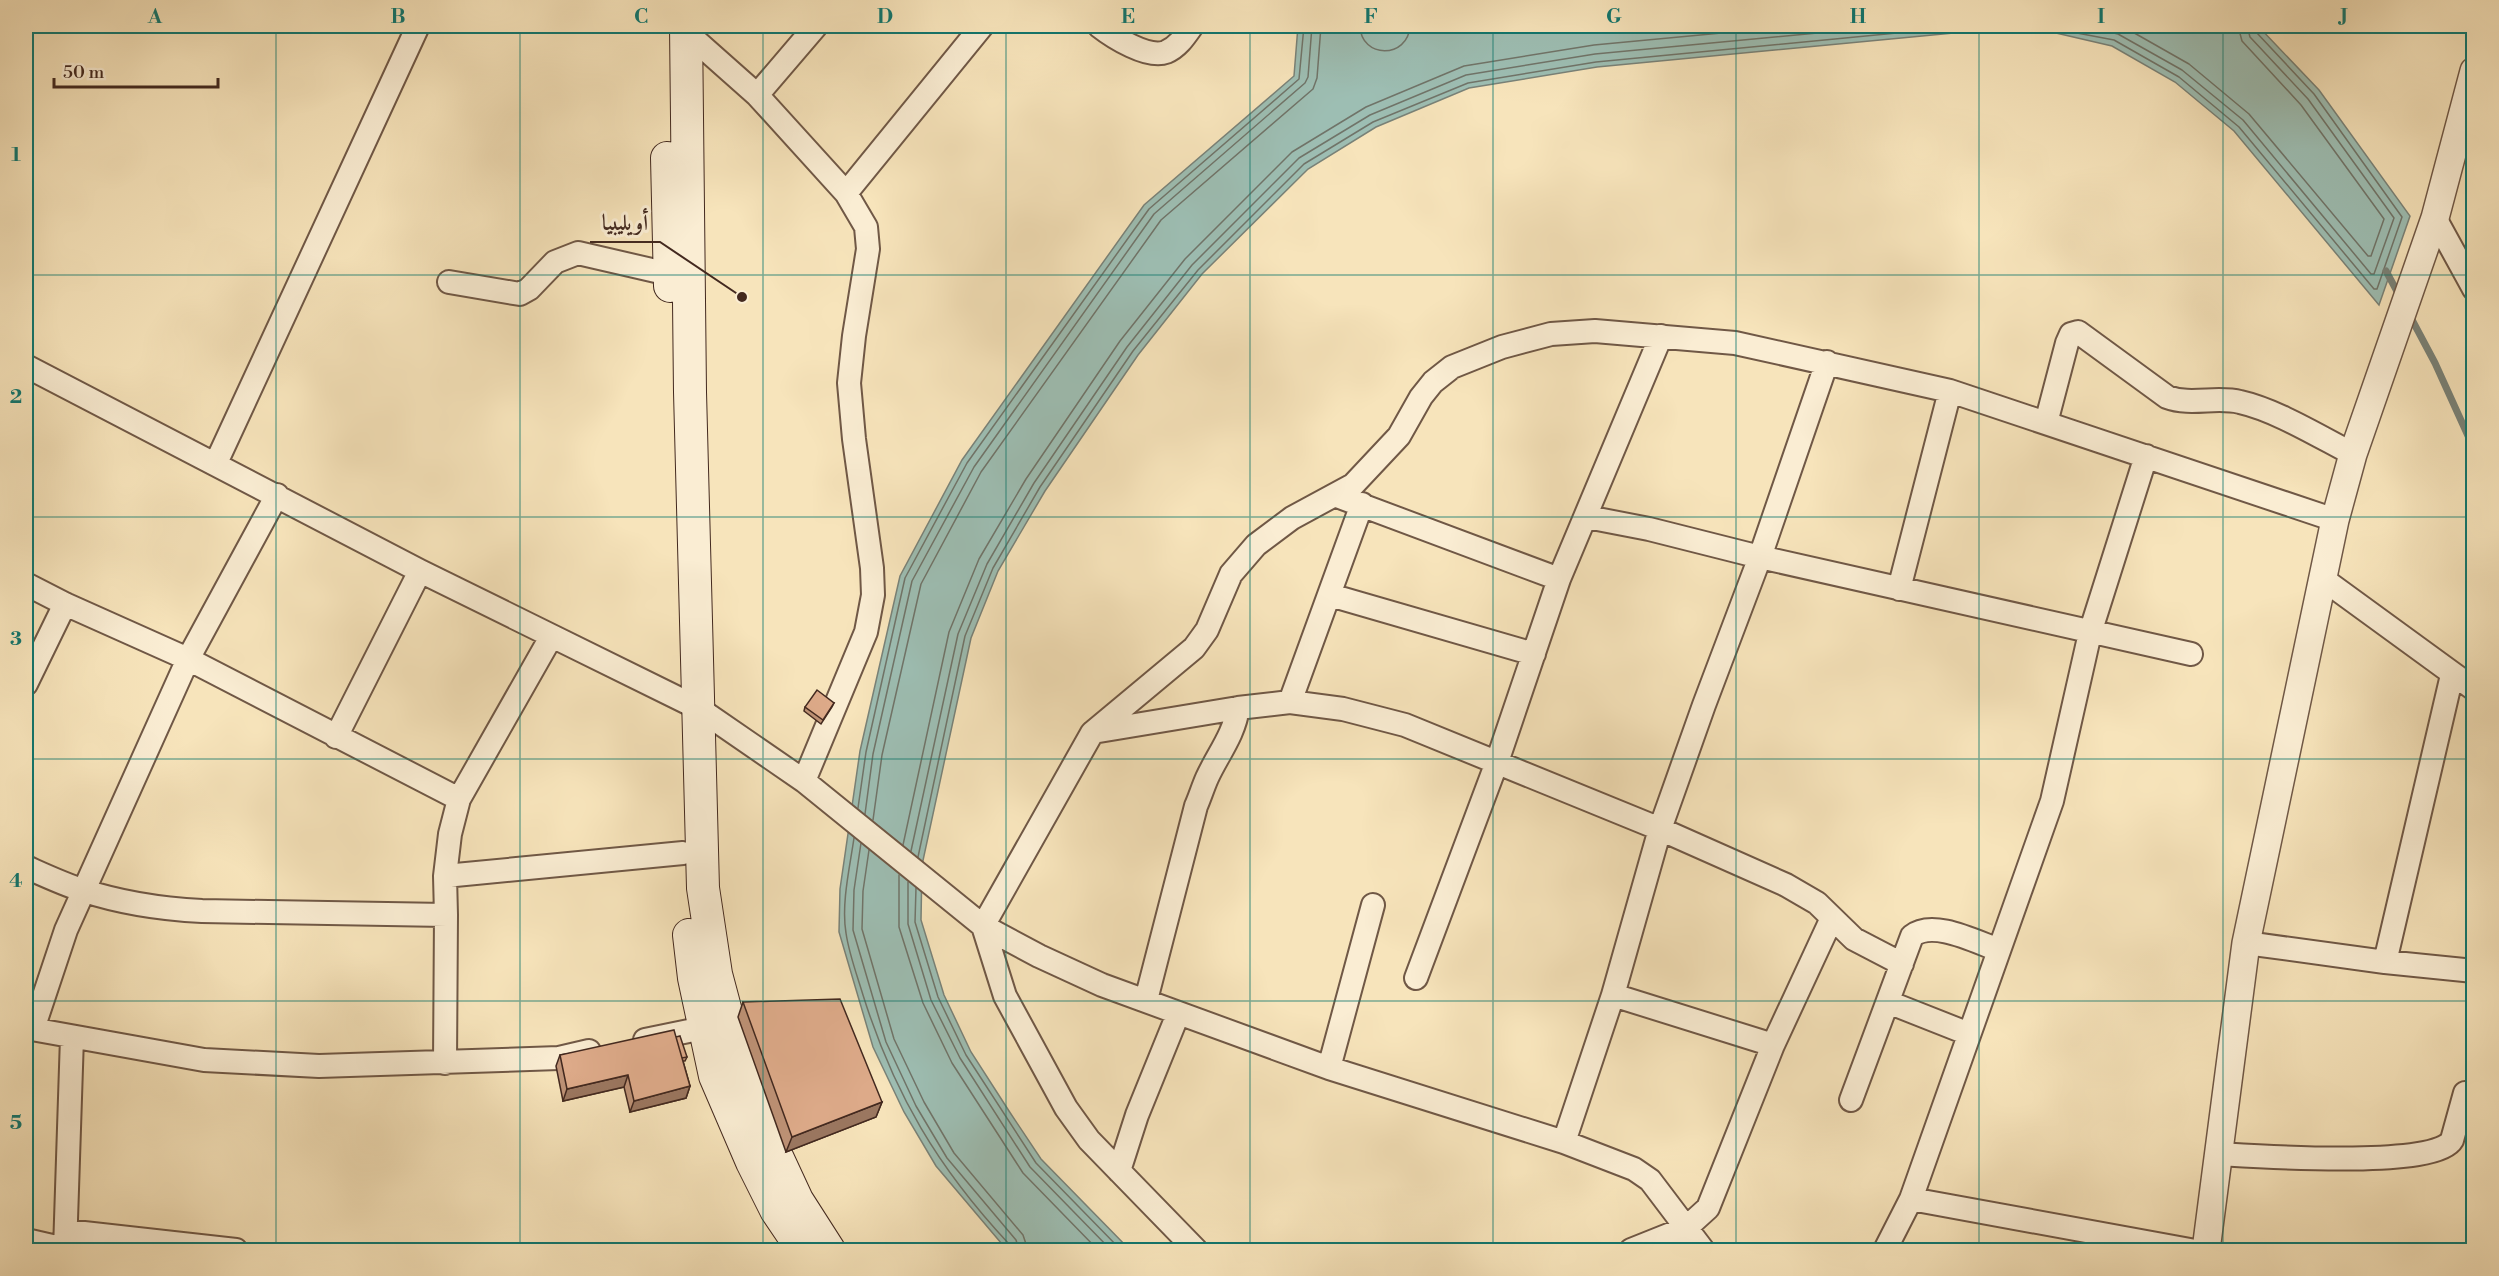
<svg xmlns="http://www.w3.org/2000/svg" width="2499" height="1276" viewBox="0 0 2499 1276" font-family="'Libre Bodoni',Amiri,serif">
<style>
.water{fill:#9dbeb3;stroke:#798278;stroke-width:1.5}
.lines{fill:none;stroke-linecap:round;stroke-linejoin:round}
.shore{stroke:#707469;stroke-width:1.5}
.stream{stroke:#798278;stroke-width:7}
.minor-casing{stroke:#705846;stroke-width:26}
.tertiary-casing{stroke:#705846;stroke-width:30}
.secondary-casing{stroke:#43291f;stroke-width:34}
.minor{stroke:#faedd3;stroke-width:22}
.tertiary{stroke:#faedd3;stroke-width:27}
.secondary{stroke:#faedd3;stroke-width:32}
.wall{fill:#be9276;stroke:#43291f;stroke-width:1.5}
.shaded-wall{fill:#9b7760;stroke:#43291f;stroke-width:1.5}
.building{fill:#ddaa89;stroke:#43291f;stroke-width:1.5}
.grid{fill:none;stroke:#0f766e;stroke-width:1.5;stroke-opacity:0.55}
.leader{fill:none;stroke:#43291f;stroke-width:2}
.callout-dot{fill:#43291f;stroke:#faedd3;stroke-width:2}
.callout-label{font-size:22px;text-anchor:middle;font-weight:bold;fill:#43291f;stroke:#faedd3;stroke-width:6;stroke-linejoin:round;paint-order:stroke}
.neatline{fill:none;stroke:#0f766e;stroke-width:2}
.grid-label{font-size:20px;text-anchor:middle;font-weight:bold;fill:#0f766e}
</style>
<rect width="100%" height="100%" fill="#f7e4bb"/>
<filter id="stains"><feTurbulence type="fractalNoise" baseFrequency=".00333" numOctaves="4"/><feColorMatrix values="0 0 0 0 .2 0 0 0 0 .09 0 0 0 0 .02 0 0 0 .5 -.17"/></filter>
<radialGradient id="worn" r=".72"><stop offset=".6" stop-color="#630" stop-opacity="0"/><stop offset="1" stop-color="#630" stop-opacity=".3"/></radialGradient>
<path class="water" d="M1298,26h83l3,3 15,-3h859l61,64 91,126 -31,89 -145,-174 -59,-49 -63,-36 -56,-13 -50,-5 -409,39 -128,21 -93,39 -68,42 -106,105 -64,81 -93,136 -47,80 -27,67 -49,227 -1,55 23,75 27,57 38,59 32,48 89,91h-123l-71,-84 -32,-54 -31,-65 -34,-115 1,-43 20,-138 40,-175 62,-116 182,-255 150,-129z"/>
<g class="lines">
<path class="shore" d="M1360,26c1,33 48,33 50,0
M2040,26l74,14 65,37 60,50 135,162h3l25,-72 -88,-123 -58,-62 -2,-6
M2083,26l35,8 64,36 61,50 128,154h3l20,-56 -86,-119 -58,-62 -3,-11
M2122,26l67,38 60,50 119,142h3l13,-37 -83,-114 -59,-64 -4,-15
M858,808l8,-56 39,-174 62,-115 182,-254 150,-130 5,-53
M865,814l8,-60 39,-173 62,-114 180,-253 151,-131 3,-6 4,-51
M873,820l9,-65 39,-171 60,-112 180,-252 152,-131 4,-11 4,-52
M854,838c-4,28 -13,66 -8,95 3,21 11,42 17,62 31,99 75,173 146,249l2,6
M861,843l-7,47 -1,40 33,112 30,64 31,52 69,82 3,10
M903,845l46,-213 30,-73 47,-80 94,-138 65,-82 107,-107 74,-45 98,-41 130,-21 203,-19
M869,850l-6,41 -1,38 32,110 30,63 30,51 69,82 5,15
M911,851l47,-217 29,-70 47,-81 93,-136 65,-82 107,-107 71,-43 96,-40 129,-21 296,-28
M918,857l47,-221 28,-68 47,-81 93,-136 65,-81 106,-106 69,-42 95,-39 128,-21 373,-36
M899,875v52l24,76 29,60 71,110 75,77
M908,882v42l23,76 29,58 70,109 81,83
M916,888l-1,34 23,75 28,58 70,108 85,87"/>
<path class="stream" d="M2386,271l13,24
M2410,316l25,47 39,86"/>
<g class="minor-casing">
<path id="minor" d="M1099,26c14,11 49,33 67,26 12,-5 19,-16 26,-26
M686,32l71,63 89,98 20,34 2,22 -14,87 -5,47 5,56 18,129 1,27 -7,37 -62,149
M757,95l59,-69
M846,193l136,-167
M2435,218l39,71
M449,282l71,12 9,-5 26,-27 23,-9 91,21
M26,366l394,205 278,137 106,73 179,145 56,30 63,29 227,83 235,74 70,27 16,11 53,70
M2046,423l21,-80 4,-9 7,-2 89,65c24,9 49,-1 73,5 36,8 80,35 113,52
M216,463l202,-437
M1337,496l222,83
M1587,517l62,12 111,28 431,97
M2323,579l151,110
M26,584l39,20 123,55 271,140
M1899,589l51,-198
M1330,595l204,59
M26,684l39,-80
M1290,702l72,-198
M1093,732l145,-24 52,-6 53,7 62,16 255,104 126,56 31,18 37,36 48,25
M336,737l84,-166
M26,867c18,8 37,17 56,23 39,13 80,19 120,21l244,4 -1,-39 5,-42 9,-35 92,-162
M445,876l238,-23
M2246,943l139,19 89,9
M2385,962l67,-287
M1416,978l81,-216 62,-183 102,-243
M1613,995l160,50
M1146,1000l50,-194c4,-9 7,-19 11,-28 11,-24 27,-43 31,-70
M1888,1002l81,32
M26,1028l178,32 115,6 240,-8 30,-7
M33,1029l33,-99 122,-271 89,-164
M645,1040l73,-15
M445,1063l1,-148
M1329,1068l44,-163
M1851,1100l61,-164c21,-17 64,6 87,14
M1564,1142l49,-147 47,-166 44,-124 56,-148 67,-195
M2218,1154c36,2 218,15 234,-14l13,-47
M1119,1171l18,-56 41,-101
M1911,1199l141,-398 38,-168 56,-177
M66,1231l170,19
M26,1240l39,9
M65,1250l7,-213
M1196,1250l-107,-110 -23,-32 -61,-112 -22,-70 109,-193 102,-85 13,-18 24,-56 25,-29 36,-27 61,-33 46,-49 22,-39 12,-15 19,-15 50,-20 49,-13 44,-3 140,12 215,48 385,129
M1631,1250l55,-22 22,-20 65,-163 59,-127
M1885,1250l26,-51 279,51"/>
</g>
<g class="tertiary-casing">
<path id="tertiary" d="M2206,1250l40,-307 89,-423 18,-66 82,-236 39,-147"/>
</g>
<g class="secondary-casing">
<path id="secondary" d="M686,26l4,366 13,496 13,86 26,98 17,46 38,82 32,50
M667,158l3,128
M689,935l5,43 21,98 37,86 24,48 27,40"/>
</g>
<use href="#minor" class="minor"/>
<use href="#tertiary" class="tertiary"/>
<use href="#secondary" class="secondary"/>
</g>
<path class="wall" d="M834,703l-2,4 -11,17 -17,-13 1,-4z
M743,1002l139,100 -6,15 -90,35 -48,-135z
M676,1037l11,20 -2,4h-2l7,25 -4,12 -56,14 -6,-25 -61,14 -7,-35 4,-11z"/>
<path class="shaded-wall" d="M628,1075l-4,12 -61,14 4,-12z
M690,1086l-4,12 -56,14 4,-11z
M882,1102l-6,15 -90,35 6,-15z"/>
<path class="building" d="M817,690l17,13 -11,17 -18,-13z
M840,999l42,103 -90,35 -49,-135z
M674,1030l16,56 -56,15 -6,-26 -61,14 -7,-34z
M680,1036l7,21 -5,1 -6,-21z"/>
<path class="grid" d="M276,26v1224M520,26v1224M763,26v1224M1006,26v1224M1250,26v1224M1493,26v1224M1736,26v1224M1979,26v1224M2223,26v1224M26,275h2448M26,517h2448M26,759h2448M26,1001h2448"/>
<path class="leader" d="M742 297L660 242H590"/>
<circle class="callout-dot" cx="742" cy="297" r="6"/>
<g class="callout-label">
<text x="625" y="230">أويليبيا</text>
</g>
<rect width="2499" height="1276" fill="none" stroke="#f7e4bb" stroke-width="66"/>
<path d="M54 78v9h164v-9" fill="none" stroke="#43291f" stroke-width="3"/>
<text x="63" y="78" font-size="18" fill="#43291f" stroke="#faedd3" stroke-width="4.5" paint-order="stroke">50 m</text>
<rect x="33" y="33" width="2433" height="1210" class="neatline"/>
<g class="grid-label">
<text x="155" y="23">A</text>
<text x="398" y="23">B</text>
<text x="641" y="23">C</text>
<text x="885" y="23">D</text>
<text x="1128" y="23">E</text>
<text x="1371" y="23">F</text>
<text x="1614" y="23">G</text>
<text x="1858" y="23">H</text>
<text x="2101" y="23">I</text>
<text x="2344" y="23">J</text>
<text x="16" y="161">1</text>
<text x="16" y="403">2</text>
<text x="16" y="645">3</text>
<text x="16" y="887">4</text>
<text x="16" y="1129">5</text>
</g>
<rect width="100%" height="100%" filter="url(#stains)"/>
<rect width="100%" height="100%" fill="url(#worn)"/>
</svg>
